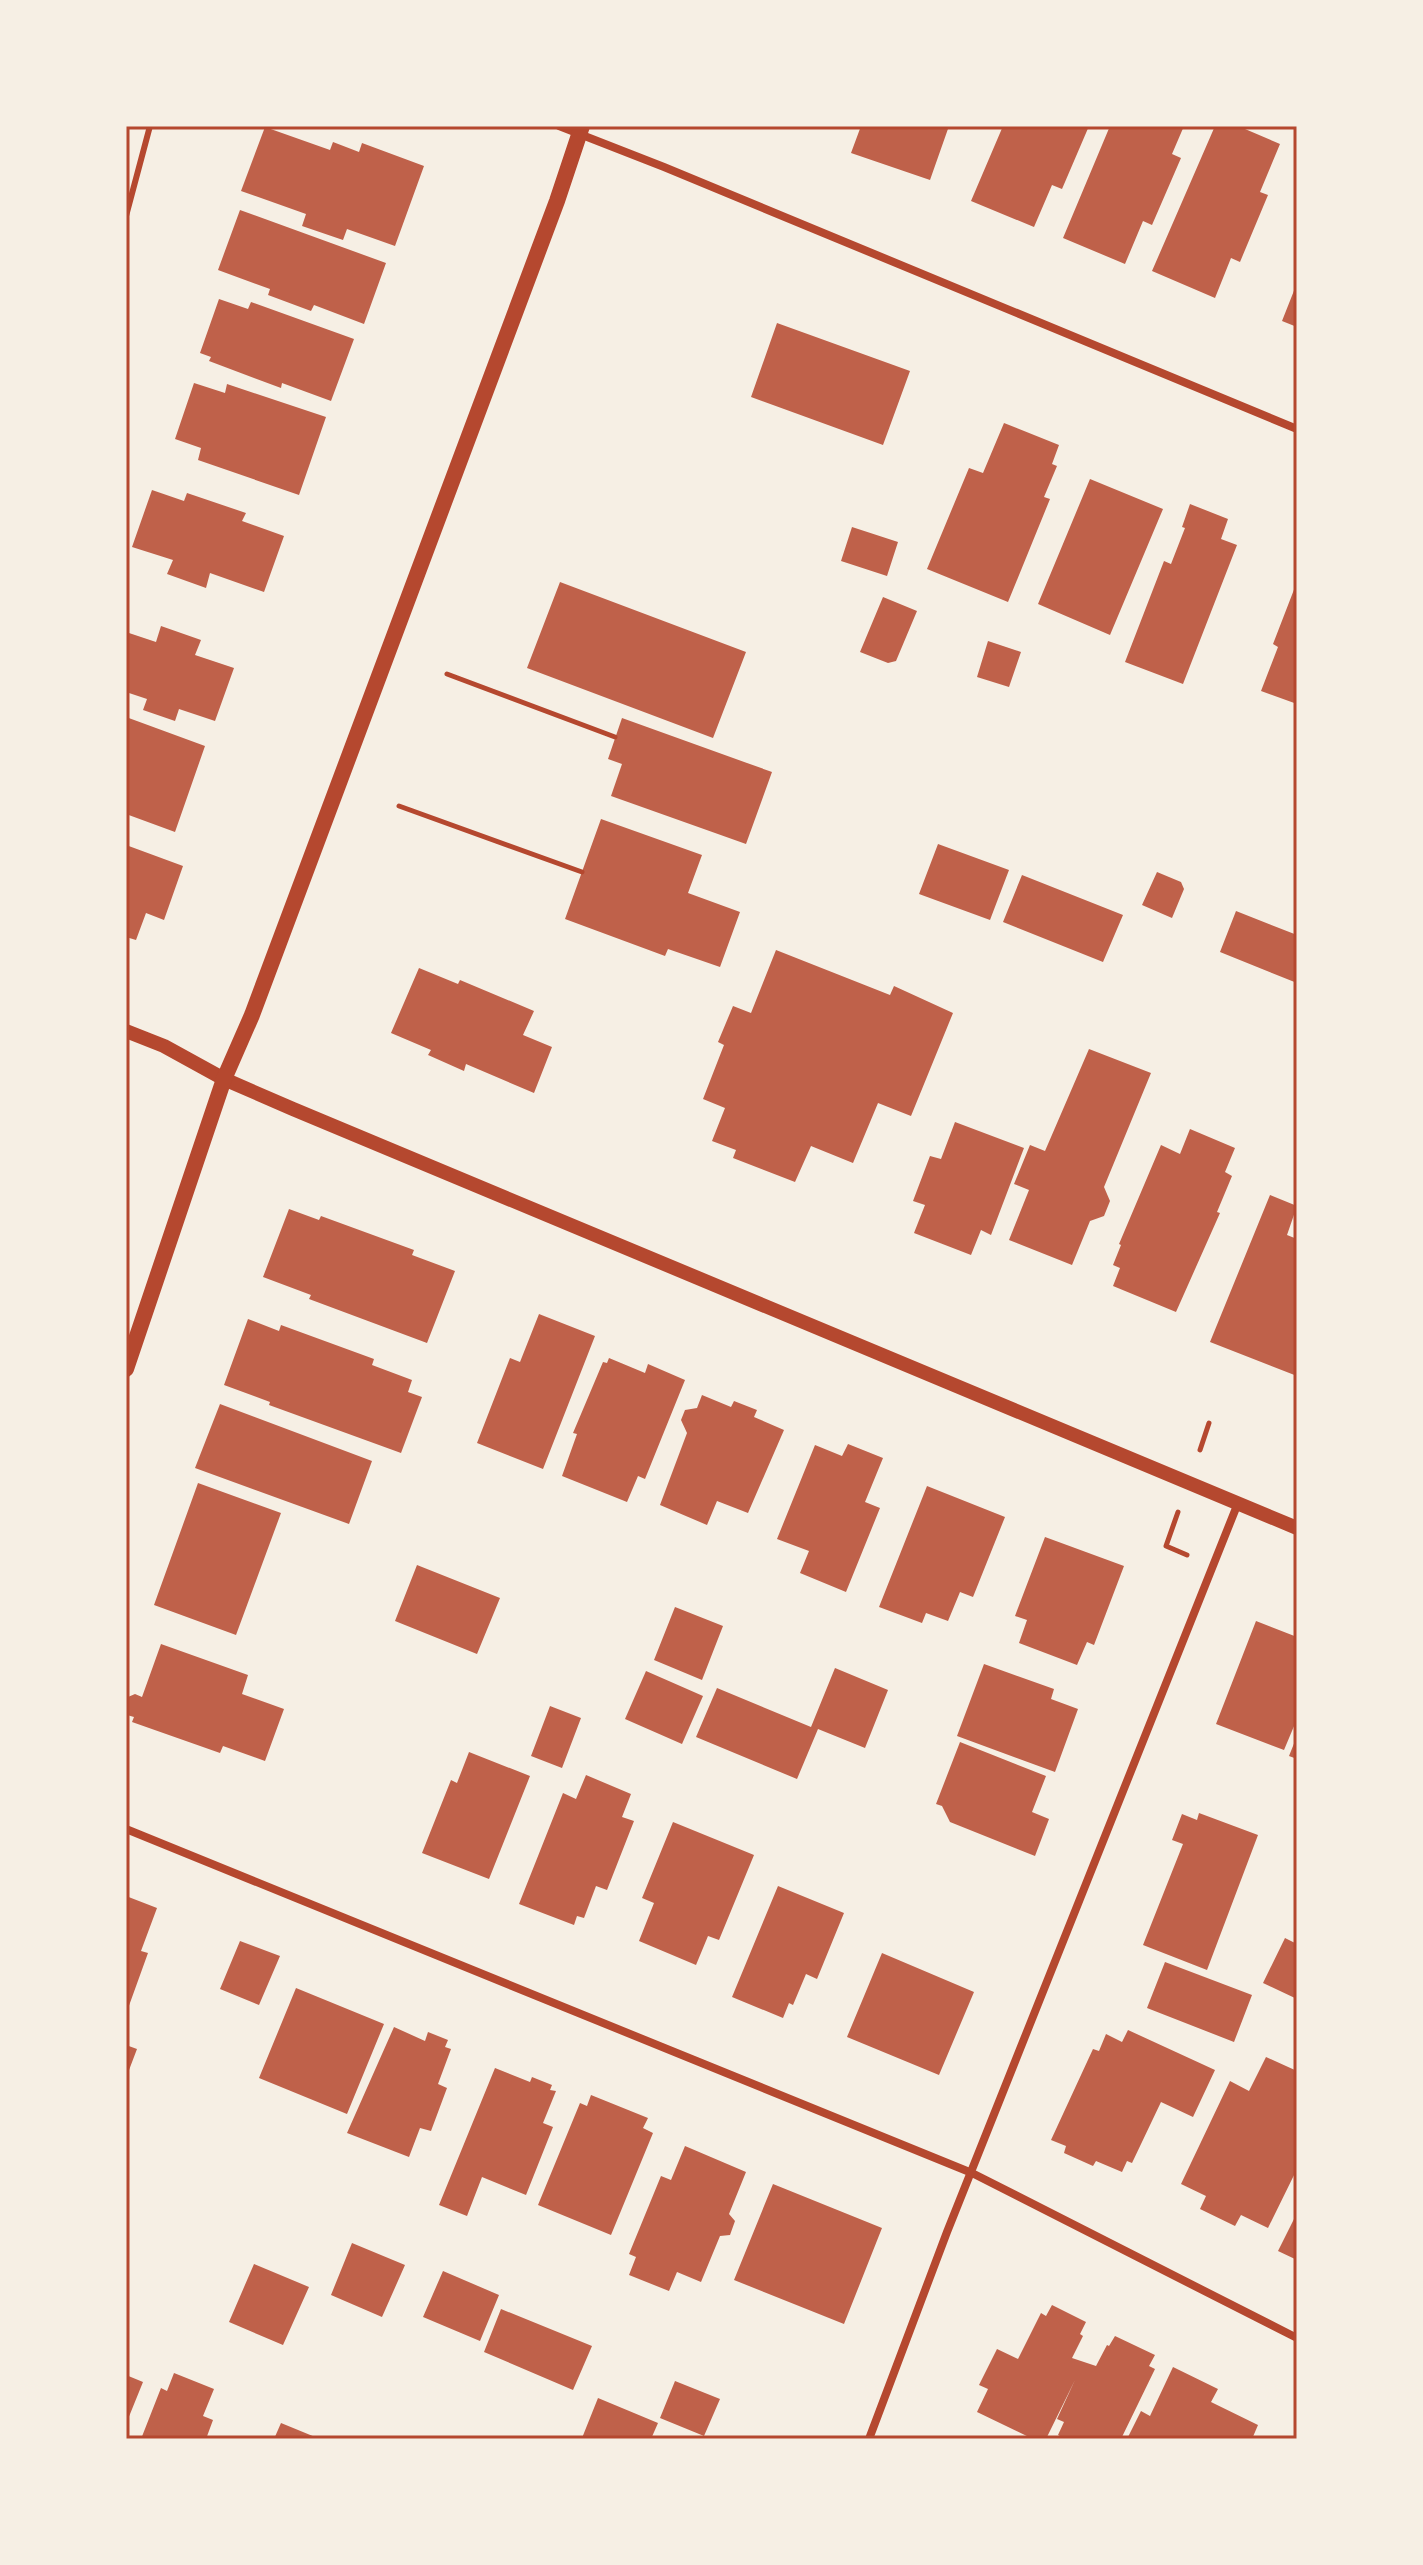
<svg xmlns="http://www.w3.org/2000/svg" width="1423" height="2565" viewBox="0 0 1423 2565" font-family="'Asap Condensed',sans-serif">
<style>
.building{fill:#bf614a}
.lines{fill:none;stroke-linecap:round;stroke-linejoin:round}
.path{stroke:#b5482f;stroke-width:5}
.service{stroke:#b5482f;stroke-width:6}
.minor{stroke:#b5482f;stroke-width:8}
.tertiary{stroke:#b5482f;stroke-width:14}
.secondary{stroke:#b5482f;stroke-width:16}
.neatline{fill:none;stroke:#b5482f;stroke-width:3}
</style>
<rect width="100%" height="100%" fill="#f6efe4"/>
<path class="building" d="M861,126h88l-19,54 -79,-27z
M1003,126h86l-27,63 -10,-4 -18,42 -63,-26z
M1110,126h74l-12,28 9,4 -29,67 -9,-4 -18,43 -62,-26z
M1215,126h23l42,18 -20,48 8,3 -28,67 -9,-4 -16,40 -63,-27z
M265,127l65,23 3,-8 26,10 3,-9 62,23 -29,80 -48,-17 -4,11 -41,-14 4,-12 -65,-23z
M240,210l146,53 -22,61 -50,-19 -3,6 -43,-16 2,-6 -52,-19z
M1297,283v44l-15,-6z
M219,299l29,10 3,-7 103,37 -23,62 -49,-18 -1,5 -72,-27 2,-4 -11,-4z
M777,323l133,48 -27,74 -132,-48z
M194,383l31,10 2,-9 99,33 -27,78 -101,-35 3,-12 -26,-9z
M1004,423l55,22 -7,19 5,2 -13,31 6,2 -42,103 -81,-33 42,-101 14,5z
M1090,479l73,30 -53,126 -72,-31z
M152,490l32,11 3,-8 59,20 -4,8 42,15 -20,56 -54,-19 -4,15 -39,-14 6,-14 -41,-13z
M1190,504l38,15 -7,20 16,6 -54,139 -58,-22 39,-101 7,3 14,-36 -3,-1z
M852,527l46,15 -11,34 -46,-15z
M560,582l186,70 -33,86 -186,-70z
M1295,587l2,1v116l-36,-13 17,-44 -5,-3z
M883,597l34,14 -21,50 -8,2 -28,-11z
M161,626l40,14 -6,15 39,13 -19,53 -36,-12 -4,12 -32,-11 4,-11 -21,-7v-60l30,10z
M988,641l33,11 -12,35 -32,-10z
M126,717l79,29 -30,86 -49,-18z
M622,718l150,54 -26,72 -135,-48 11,-32 -14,-5z
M601,819l101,36 -14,38 52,19 -20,55 -52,-18 -3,7 -100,-37z
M938,844l71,26 -19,50 -71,-26z
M126,845l57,21 -19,54 -18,-7 -10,27 -10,-3z
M1157,872l24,10 3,7 -12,29 -30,-13z
M1022,875l101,40 -20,47 -100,-40z
M1236,911l61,24v48l-77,-31z
M776,950l114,45 4,-9 59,27 -42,103 -33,-13 -25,60 -42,-17 -16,36 -62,-24 3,-8 -24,-9 13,-33 -22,-9 21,-54 -6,-3 15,-36 18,7z
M419,968l39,16 2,-4 74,31 -11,24 29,12 -18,46 -68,-29 -2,7 -36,-16 3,-5 -40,-17z
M1089,1049l62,24 -47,114 6,14 -6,15 -14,5 -18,44 -63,-25 20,-50 -15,-6 16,-39 15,6z
M955,1122l69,26 -33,87 -10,-5 -10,25 -57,-22 11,-28 -12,-4 17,-45 11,3z
M1190,1129l45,19 -10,24 7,4 -15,36 3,1 -44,99 -63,-26 7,-18 -7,-3 8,-20 -2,-1 42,-99 19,9z
M1270,1195l27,11 -10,29 10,4v137l-87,-34z
M289,1209l30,11 2,-4 93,34 -2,5 43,16 -28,72 -118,-44 2,-4 -48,-18z
M539,1314l56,22 -52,133 -66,-26 33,-85 10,4z
M248,1319l31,12 2,-6 93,34 -2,6 40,15 -4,12 14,5 -21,56 -132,-48 1,-3 -46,-17z
M609,1358l36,15 3,-9 37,16 -40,99 -7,-3 -11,26 -65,-26 15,-42 -4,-1 30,-71 4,1z
M702,1395l29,12 3,-6 23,9 -3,7 30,13 -36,83 -31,-12 -10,24 -47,-20 27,-72 -6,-13 4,-10 12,-2z
M220,1404l152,57 -23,63 -154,-56z
M848,1444l35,14 -18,44 15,6 -34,84 -46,-19 9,-22 -32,-12 38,-94 27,11z
M198,1483l83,30 -45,122 -82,-30z
M927,1486l78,31 -32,80 -13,-5 -12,29 -22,-8 -4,10 -43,-16z
M1045,1537l79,29 -30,79 -7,-3 -10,23 -58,-22 8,-23 -12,-4z
M417,1565l83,33 -23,56 -82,-33z
M675,1607l48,19 -21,54 -48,-20z
M1256,1621l41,16v82l-13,31 -68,-26z
M161,1644l87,31 -6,19 42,15 -19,52 -42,-15 -3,7 -88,-31 2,-5 -7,-2 -1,-13 2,-5 7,-3 7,3z
M984,1664l70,25 -3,10 27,10 -23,63 -98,-36z
M835,1668l53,22 -23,58 -47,-19 -21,50 -101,-42 21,-49 94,39z
M646,1671l57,25 -21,48 -57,-25z
M550,1706l31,12 -19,50 -31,-12z
M1297,1736v23l-8,-3z
M960,1742l86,34 -14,36 17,7 -14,37 -85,-34 -8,-16 -6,-2z
M469,1752l61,24 -41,103 -67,-26 29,-73 6,3z
M586,1775l45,19 -9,23 12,4 -27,69 -11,-4 -12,32 -7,-2 -3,9 -55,-21 44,-111 13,6z
M1199,1813l59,22 -51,135 -64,-25 40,-101 -11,-4 10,-26 15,6z
M673,1822l81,33 -35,85 -11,-4 -12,29 -57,-24 15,-38 -12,-5z
M778,1886l66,27 -27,66 -11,-5 -13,31 -4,-2 -6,15 -51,-21z
M126,1896l31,12 -16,43 7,2 -22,61z
M1285,1938l12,6v55l-34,-16z
M240,1941l40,15 -21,49 -39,-16z
M882,1953l92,39 -35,83 -92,-38z
M1165,1962l87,33 -18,47 -87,-34z
M296,1988l88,36 -37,90 -88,-36z
M394,2027l31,14 3,-9 20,8 -3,7 6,2 -13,35 9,4 -16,43 -11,-3 -11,29 -62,-24z
M1128,2030l87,40 -22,47 -32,-15 -29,61 -5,-2 -5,11 -26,-11 -3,5 -29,-13 2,-7 -15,-6 42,-91 6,2 7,-17 16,8z
M126,2045l11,4 -11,29z
M1266,2057l31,14v98l-29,59 -27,-13 -6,11 -35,-17 6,-13 -25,-12 49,-103 19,10z
M495,2068l35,14 2,-5 20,8 -2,5 6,1 -13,32 10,4 -27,68 -44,-18 -15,39 -28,-11z
M591,2095l57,23 -5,10 10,5 -42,102 -73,-30 42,-102 7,3z
M685,2146l61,26 -17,42 6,7 -5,14 -10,1 -19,46 -24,-10 -8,19 -40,-16 7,-18 -7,-3 32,-78 10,4z
M773,2184l109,44 -38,96 -110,-44z
M1297,2213v47l-19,-9z
M352,2243l53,22 -23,52 -51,-22z
M254,2264l55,23 -26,58 -54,-23z
M443,2271l56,24 -19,46 -57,-24z
M1052,2305l34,17 -6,12 3,2 -11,22 24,8 11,-21 2,1 6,-10 40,19 -6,11 6,3 -34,70h-56l-7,-4 6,-13 -7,-3 18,-39 -29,59h-13l-56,-27 11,-23 -9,-4 18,-36 21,10 23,-46 5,3z
M501,2309l91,37 -19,44 -89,-38z
M1173,2367l45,22 -7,13 47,23 -6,14h-125l14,-28 9,5z
M174,2373l40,16 -11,27 10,4 -7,19h-65l20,-51 6,3z
M126,2375l17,7 -17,42z
M675,2381l45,18 -16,37 -44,-18z
M598,2398l60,25 -7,16 -69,-1z
M281,2423l39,16h-46z"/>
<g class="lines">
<path class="path" d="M447,674l168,63
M399,806l183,66
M1200,1450l9,-27
M1178,1512l-12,34 21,9"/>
<path class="service" d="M126,216l24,-90"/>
<path class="minor" d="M559,126l105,41 633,262
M126,1829l846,344 325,165
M869,2439l78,-207 291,-729"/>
<path class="tertiary" d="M126,1031l38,15 60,33 69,30 1004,419"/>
<path class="secondary" d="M126,1369l98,-290 28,-64 305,-814 25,-75"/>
</g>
<rect width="1423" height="2565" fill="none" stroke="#f6efe4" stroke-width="256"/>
<rect x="128" y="128" width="1167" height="2309" class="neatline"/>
</svg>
